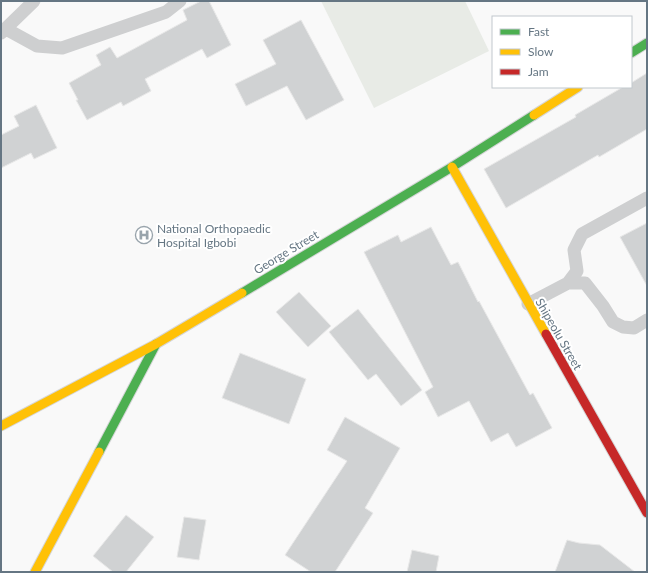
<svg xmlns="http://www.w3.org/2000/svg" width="648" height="573" viewBox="0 0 648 573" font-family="Lato,sans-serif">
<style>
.green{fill:#e8ebe6}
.building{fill:#d0d2d3;stroke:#e8e8e8}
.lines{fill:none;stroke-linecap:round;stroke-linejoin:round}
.fast-casing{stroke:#d5d6d7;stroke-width:11}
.slow-casing{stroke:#d5d6d7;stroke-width:11}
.jam-casing{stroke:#d5d6d7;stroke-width:11}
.lane{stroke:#cecfd0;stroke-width:13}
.fast{stroke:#4caf50;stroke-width:9}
.slow{stroke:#ffc107;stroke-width:9}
.jam{stroke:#c62828;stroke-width:9}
.labels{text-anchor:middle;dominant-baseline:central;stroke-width:4;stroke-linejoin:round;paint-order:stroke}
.poi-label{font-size:12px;fill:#657683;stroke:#fff;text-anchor:start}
.street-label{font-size:12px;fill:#657683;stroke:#fff}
</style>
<rect width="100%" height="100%" fill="#f9f9f9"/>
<path class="green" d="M321,1h144l24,50 -115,57z"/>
<path class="building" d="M201,1h8l22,44 -24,13 -5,-9 -57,30 6,12 -28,15 -2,-4 -34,18 -11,-20h2l-9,-17 32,-18 -5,-10 14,-8 7,11 70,-38 -4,-10z
M301,20l43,80 -38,20 -19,-34 -41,20 -11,-22 41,-20 -13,-24z
M647,73v56l-48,28 -1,-2 -92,53 -22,-39 92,-52 -1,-2 48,-28h8v-4z
M36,105l21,43 -23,11 -3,-6 -30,15v-33l18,-9 -5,-10z
M647,223v63l-27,-49z
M431,227l20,38 7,-3 20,40 1,-1 51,94 3,-2 19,35 -36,19 -8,-14 -17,9 -22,-41 -31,16 -13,-25 8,-5 -69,-135 34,-17 3,7z
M299,292l32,34 -23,21 -32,-35z
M358,309l64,81 -21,16 -25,-32 -8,6 -39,-48z
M240,353l66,26 -17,45 -67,-26z
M345,417l55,31 -35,60 8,5 -38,59h-24l-26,-17 62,-94 -20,-11z
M126,515l28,22 -28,35h-13l-20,-16z
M184,517l22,3 -7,40 -22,-3z
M567,540l12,3 21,2 35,27h-80z
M412,550l27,6 -3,16h-29z"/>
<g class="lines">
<g class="fast-casing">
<path id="fast" d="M631,53l16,-10
M242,293l210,-126 82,-52
M99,452l57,-108"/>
</g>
<g class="slow-casing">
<path id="slow" d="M534,115l44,-28
M452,167l94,167
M1,426l155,-82 86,-51
M35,572l64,-120"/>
</g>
<g class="jam-casing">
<path id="jam" d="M546,334l101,179"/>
</g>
<path class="lane" d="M6,29l31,17 25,2 104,-36 14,-11
M1,33l33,-32
M568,283h17l18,23 10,16 10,5 11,1 13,-8
M528,304l40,-21 9,-12 -3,-21 8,-16 65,-36"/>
<use href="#fast" class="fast"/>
<use href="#slow" class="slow"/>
<use href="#jam" class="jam"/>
</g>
<defs>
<g id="hospital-ring" transform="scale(0.9)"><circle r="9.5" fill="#fff" stroke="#99a4ac" stroke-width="1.5"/><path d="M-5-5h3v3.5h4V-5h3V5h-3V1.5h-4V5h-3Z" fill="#99a4ac"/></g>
</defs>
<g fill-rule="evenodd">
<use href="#hospital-ring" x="144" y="235"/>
</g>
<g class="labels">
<g class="poi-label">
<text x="157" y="228">National Orthopaedic<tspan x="157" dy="14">Hospital Igbobi</tspan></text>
</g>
<g class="street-label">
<text transform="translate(286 252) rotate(-31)">George Street</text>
<text transform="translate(559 334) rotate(60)">Shipeolu Street</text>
</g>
</g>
<rect width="648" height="573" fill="none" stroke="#657683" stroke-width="4"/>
<rect x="492" y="16" width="140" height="72" fill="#ffffff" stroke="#c1c8cd"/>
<rect x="500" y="29" width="20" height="6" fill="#4caf50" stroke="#c1c8cd"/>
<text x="528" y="36" font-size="12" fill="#657683">Fast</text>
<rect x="500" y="49" width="20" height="6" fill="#ffc107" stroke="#c1c8cd"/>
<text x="528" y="56" font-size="12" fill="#657683">Slow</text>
<rect x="500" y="69" width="20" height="6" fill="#c62828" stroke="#c1c8cd"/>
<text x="528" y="76" font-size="12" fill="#657683">Jam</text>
</svg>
